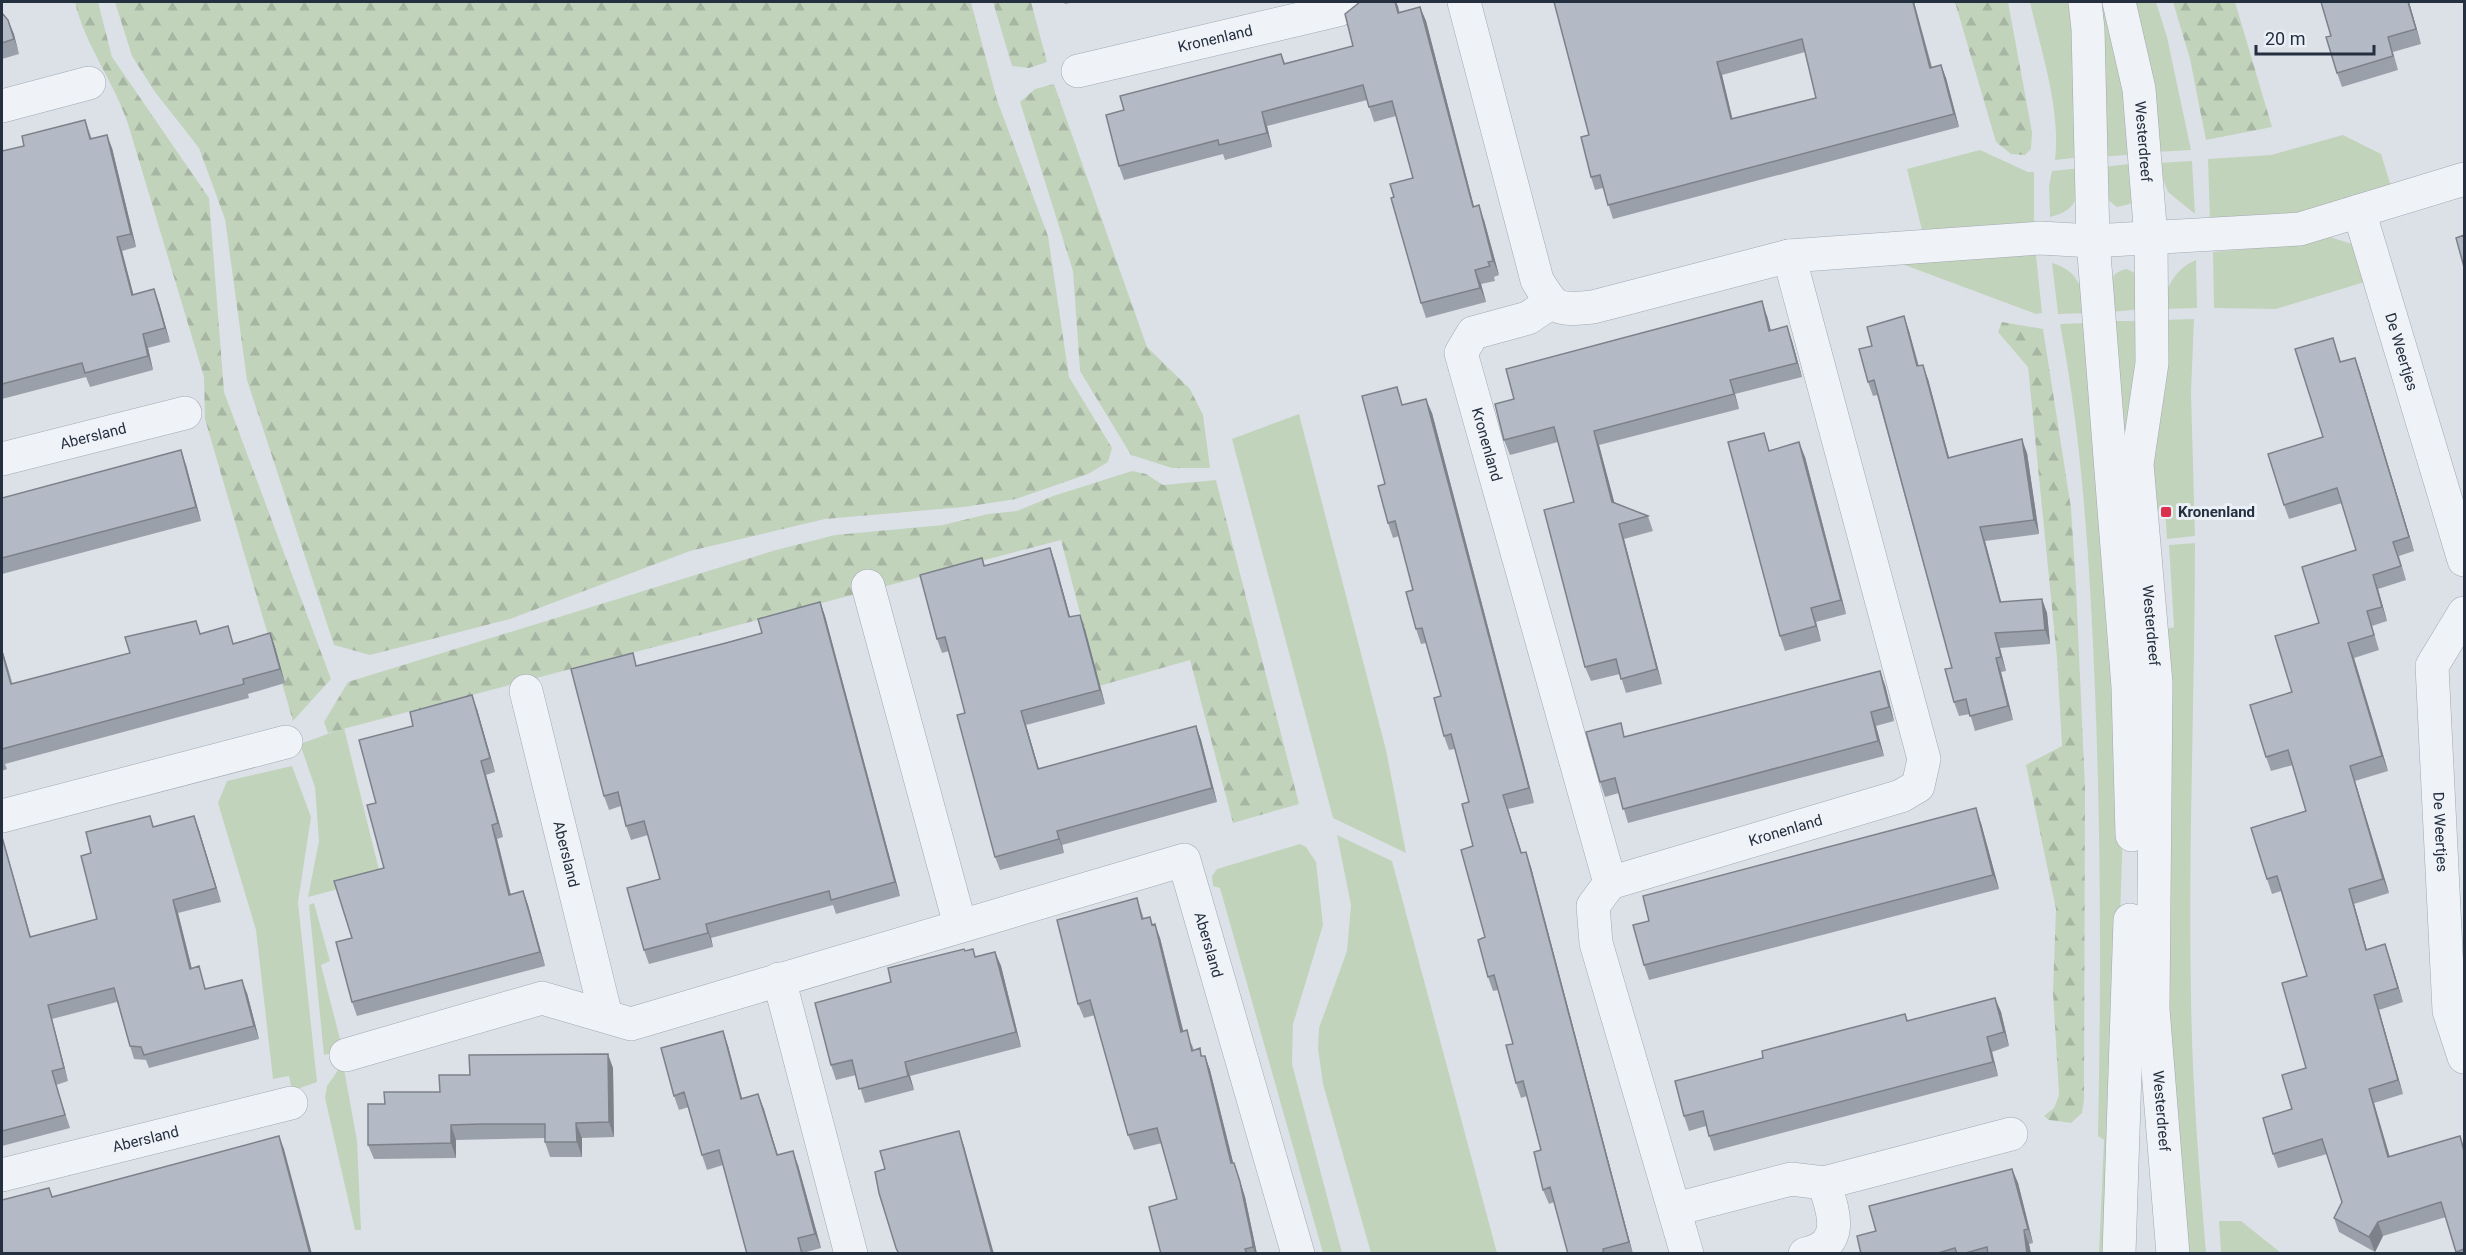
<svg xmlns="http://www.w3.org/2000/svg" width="2466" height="1255" viewBox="0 0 2466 1255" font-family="Roboto,sans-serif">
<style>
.green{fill:#c2d3bc}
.forest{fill:url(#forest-firs)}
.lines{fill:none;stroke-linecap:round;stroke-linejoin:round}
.minor-casing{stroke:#a1a8b2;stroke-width:34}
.minor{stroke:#eff2f6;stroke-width:33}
.wall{fill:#9aa0a9;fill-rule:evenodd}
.shaded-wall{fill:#7d828a}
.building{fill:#b3bac5;stroke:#7d828a;stroke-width:1.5;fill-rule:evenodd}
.poi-dot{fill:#dc314d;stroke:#ebf0f6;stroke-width:2}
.labels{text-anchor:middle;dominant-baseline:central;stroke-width:6;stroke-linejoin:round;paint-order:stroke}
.street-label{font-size:15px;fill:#242f40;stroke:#ebf0f6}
.poi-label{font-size:15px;font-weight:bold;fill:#242f40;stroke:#ebf0f6;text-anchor:start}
</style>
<defs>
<pattern id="forest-firs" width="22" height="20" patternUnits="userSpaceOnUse" patternTransform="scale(1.5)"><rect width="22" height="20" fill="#c2d3bc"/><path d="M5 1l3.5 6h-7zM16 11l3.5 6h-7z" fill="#a7b5a3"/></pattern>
</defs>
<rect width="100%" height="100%" fill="#dce1e8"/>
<path class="green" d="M2030,2h47l5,155 -27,3c6,-52 -14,-108 -25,-158z
M2098,2h11l27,152 -34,3z
M2130,2h26l11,35 24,113 -36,2z
M2343,135l38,19 10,32 -92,27 -89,8 -2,-62 63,-4z
M1980,150l48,22h6v54l-112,4 -15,-61z
M2192,161l3,53 -27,-22 -11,-29z
M2137,163l-3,40 -17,4 -9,-7 -5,-33z
M2082,168c-4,26 -2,42 -32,49l-1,-31 3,-15z
M2330,237l22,7 19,36 -95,29 -62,-1 -1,-56 65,-6z
M2036,255l6,58 -6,1 -142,-53z
M2196,260l1,48 -33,1c0,-21 12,-41 32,-49z
M2052,263c26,7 31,26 36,50l-30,1z
M2127,269l13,7 4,33 -34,3c-1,-18 -6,-39 17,-43z
M2194,319l-3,73 4,144 -28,3 -2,-29 -13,1 -3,-49 14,-142z
M2111,321h33l-22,147z
M2089,323l34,504 -14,426h-10l5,-113 -6,-4c3,-149 3,-297 -3,-445 -5,-123 -12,-246 -35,-367z
M1299,414l87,336 20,103 -73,-35 -101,-379z
M2195,543c0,151 -7,302 -4,453 1,86 8,172 15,257h-20l-19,-234 -4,-389 11,-3 -5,-82z
M344,728l37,150 -73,19 11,-56 -4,-54 -15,-43z
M292,766l19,51 -13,85 19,180 -25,9 -3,-15 -16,3 -17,-149 -38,-127 9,-22z
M1337,835l55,26 105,392h-126l-48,-169 -5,-35 1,-21 28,-77 4,-46z
M1300,844l6,3 10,15 7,63 -30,99 -1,40 50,189h-19l-103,-365 -7,-2 -1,-10 5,-7z
M314,903l16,58 -9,4 22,86 -19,4 -15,-150z
M343,1063l14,78 4,89h-6l-30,-132 2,-12z
M2219,1221h22l40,32h-60z"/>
<path class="forest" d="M75,2h23l14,55 97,141 15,194 107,287 -38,42 -88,-302 -1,-42 -76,-253c-14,-43 -43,-78 -53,-122z
M115,2h856l26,98 51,136 21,141 43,71 -4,14 -20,12 -72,25 -52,8 -139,12 -135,32 -180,68 -140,36 -36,-10 -87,-265 -22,-161 -26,-71 -44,-56 -23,-36z
M993,2h38l16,60 -18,6 -17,-2z
M1955,2h53l24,130 -1,17 -6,6 -14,-1 -15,-12z
M2173,2h62l37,125 -66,13 -16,-81z
M1054,84l93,263 43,42 13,26 7,53h-38l-41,-13 -51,-84 -7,-100 -53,-169 15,-13z
M2002,322l41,7 28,179 5,78 9,202 -1,312 -2,13 -11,10 -22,-3 -5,-4 10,-8 5,-13 -6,-103 3,-83 -30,-144 36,-19 -5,-88 -29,-291 -30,-35z
M1132,471l14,3 17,11 53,-5 83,324 -66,19 -43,-163 -91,26 -38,-146 -733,193 -4,-11 24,-40 428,-132 59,-15 108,-10 45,-11 29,-3 36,-15z"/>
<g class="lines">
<g class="minor-casing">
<g id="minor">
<path d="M1464,2l73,278c18,31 21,30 56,27l196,-51 251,-18 53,3 207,-12 164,-50"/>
<path d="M2085,2l3,27 5,212 35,446 4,148"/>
<path id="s1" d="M2119,2l20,87 12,149 1,125 -15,101 19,219 -3,326 20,245"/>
<path id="s2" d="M1078,71l260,-61 12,-8"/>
<path d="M2,106l87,-23"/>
<path id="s3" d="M2359,211l105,349"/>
<path id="s4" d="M1550,303l-22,15 -55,15 -12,20 149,530"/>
<path id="s5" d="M2,459l183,-46"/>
<path d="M868,586l92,339"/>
<path id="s6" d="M2464,613l-32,53 17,345 15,46"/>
<path id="s7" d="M526,691l80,325"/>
<path d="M2,816l284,-74"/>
<path d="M779,979l72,275"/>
<path id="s8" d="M346,1055l196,-57 89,26 553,-164 114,394"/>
<path id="s9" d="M2,1175l289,-72"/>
<path d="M1676,1209l115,-30 33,4 187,-49"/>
<path id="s10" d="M1687,1254l-91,-311 -3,-37 17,-23 291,-87 17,-10 6,-27 -135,-503"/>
<path d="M1805,1254c42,-9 28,-44 19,-71"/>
<path d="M2119,1254l11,-334"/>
</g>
</g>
<use href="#minor" class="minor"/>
</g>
<path class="wall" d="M1064,2h11l-10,2z
M1395,2h1l3,10 21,-5 6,14 48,186 10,13 15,55 -5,2 1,4 -14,3 5,18 -60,16 -5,-15 -27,-106 19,-19 -17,-62 -22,6 -7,-22 -100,26 5,21 -47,13 -2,-6 -99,26 -5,-14 5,-56 157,-56 4,9 68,-17z
M1554,2h361h-1l18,65 9,-2 5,13 13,49 -346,92 -10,-31 -8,2 -4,-13 -2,-42zM1805,52l11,46 -84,21 -10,-44z
M2321,2h88l12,42 -28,8 5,18 -56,17 -5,-14 -6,-37z
M2,13l6,7 11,34 -17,5z
M85,120l7,19 20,9 24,99 -14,4 11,43 26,9 11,39 -22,6 5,22 -63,17 -4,-10 -84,22v-248l22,-5z
M1767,316l4,15 21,10 10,36 -67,17 4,15 -140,36 15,57 34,14 5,15 -29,8 38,145 -36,9 -6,-19 -29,7 -6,-14 -11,-165 -16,-60 -48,13 -6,-15 10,-41z
M1904,316l5,15 10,35 9,13 21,79 78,-5 12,81 -54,7 16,61 41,-3 5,14 3,31 -50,4 6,23 -5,1 12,48 -38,11 -5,-17 -11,2 -5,-14 -2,-34 -75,-273 -4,1 -5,-14 4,-36z
M2338,352l3,10 14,-4 5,14 54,179 -15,5 7,24 -28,9 9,32 -15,5 7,24 -25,8 34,113 -33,10 34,112 -35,11 13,46 18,-6 5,15 13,43 -24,8 24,84 -29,9 15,54 71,-21 4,12v106h-7l-11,-37 -63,19 -8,16 -36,-20 -5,-14 8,-16 -15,-48 -49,14 -5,-14 19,-45 14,-41 1,-92 -26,-85 -9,3 -5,-15 39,-68 -13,-46 -22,6 -5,-14 26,-65 27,-69 37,-73 -14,-47 -53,16 -5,-14 39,-68z
M1432,413l102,390 -26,6 14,44 9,14 102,387h-65l-14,-52 -5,2 -6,-14 -2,-40 -14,-54 -6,2 -5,-15 -3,-39 -15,-54 -5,1 -5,-14 -3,-40 -12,-91 -4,-44 -14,-53 -6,1 -5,-14 -3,-40 -15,-53 -5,1 -5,-15 -3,-39 -14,-54 -6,2 -5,-15 -3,-39z
M1770,450l35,7 41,157 -30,8 5,19 -36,10 -5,-15z
M186,465l15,56 -199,53v-76z
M1050,548l5,14 15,55 15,12 20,75 -79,21 13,44 157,-43 5,14 16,62 -155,43 2,8 -64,17 -5,-13 -30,-144 -16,-62 -7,2 -5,-14 45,-81 3,8z
M820,602l5,14 75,280 -64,18 -3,-9 -92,25 -30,8 2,9 -64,17 -5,-14 16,-71 -12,-44 -17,5 -5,-14 -5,-20 -12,4 -5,-14 34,-130 124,-33z
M270,633l5,14 10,36 -37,11 1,4 -244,66 2,5 -5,2v-122l10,35 189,-50 33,9z
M1885,685l9,36 -18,5 8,30 -256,67 -9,-30 -14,4 -5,-15 26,-45z
M477,709l18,63 -9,3 17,62 -6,2 14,56 12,-4 5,14 17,61 -188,50 -5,-14v-64l32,-70 -8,-65z
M150,816l4,11 45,3 22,72 -43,11 14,56 11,11 3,9 41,4 12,46 -110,29 -3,-8 -12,-1 -4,-13 -13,-44 -65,17 16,62 -12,4 14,43 -68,18v-310l29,101 66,-18 -6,-66z
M1981,823l18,66 -350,91 -5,-15 5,-44z
M1137,898l7,21 9,5 7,14 23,93 9,14 2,5 8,6h3l5,14 23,93 6,14 6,20 12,57h-96l16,-55 -15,-56 -28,7 -6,-15 -33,-120 -11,3 -6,-14z
M965,951l10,6 20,-5 6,14 20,81 -111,29 4,14 -49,13 -9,-28 -20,5 -5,-15 60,-83z
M1995,998l6,14 8,34 -17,6 6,24 -284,75 -8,-25 -17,5 -5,-15 79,-58 142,-44 3,7z
M723,1031l5,15 14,52 16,-4 20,61 20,10 23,83 -18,5 1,1h-57l-24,-89 -16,5 -5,-15 -13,-48 -10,3 -5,-14z
M613,1068l1,69 -32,1v19h-32l-5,-15v-4l-89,2v18l-82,1 -6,-14 17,-41 55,-12 30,-17z
M2012,1169l6,14 15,60 -4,1 2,10h-170z"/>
<path class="shaded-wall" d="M1395,2h1l2,4 5,21z
M1913,2h1l21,79 -5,-13z
M2408,2h1l12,42 -5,-15z
M1420,7l6,14 52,201 -5,-15z
M8,20l6,14 5,20 -5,-15z
M1717,62l5,13 14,58 -5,-14z
M1941,65l5,13 13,49 -5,-13z
M1262,112l5,14 5,21 -5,-14z
M107,135l5,13 24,99 -5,-13z
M1479,205l5,15 15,55 -6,-14z
M117,237l5,14 15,57 -5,-13z
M1475,270l6,14 5,18 -6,-14z
M154,289l5,14 11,39 -5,-14z
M1762,301l5,15 8,30 -6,-15z
M1904,316l5,15 13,49 -5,-14z
M1787,326l5,15 10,36 -5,-14z
M143,334l5,14 5,22 -5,-14z
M2355,358l5,14 54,179 -5,-14z
M1923,365l5,14 25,93 -5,-14z
M1730,380l5,14 4,15 -5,-15z
M1426,399l6,14 102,390 -5,-15z
M1594,431l5,14 19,71 -6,-14z
M2022,439l5,14 12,81 -5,-14z
M1799,442l6,15 41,157 -5,-14z
M181,450l5,15 15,56 -5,-14z
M1619,524l5,15 38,145 -5,-15z
M1980,527l5,14 20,75 -5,-14z
M1050,548l5,14 19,69 -5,-14z
M2373,575l5,14 9,32 -5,-14z
M2042,599l5,14 3,31 -5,-14z
M820,602l5,14 75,280 -5,-14z
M1811,608l5,14 5,19 -5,-15z
M1080,615l5,14 20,75 -5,-14z
M270,633l5,14 10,36 -5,-14z
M1995,633l5,15 6,23 -5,-14z
M2348,643l6,15 34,113 -6,-15z
M2,649l15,49 -15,-46z
M1996,658l5,14 12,48 -5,-14z
M1880,671l5,14 9,36 -5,-14z
M472,695l5,14 18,63 -5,-14z
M1021,711l5,14 17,58 -5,-14z
M1871,712l5,14 8,30 -6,-15z
M1196,726l5,14 16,62 -5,-14z
M481,761l5,14 17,62 -5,-14z
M2350,766l5,15 34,112 -6,-14z
M1503,795l5,14 18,59 -5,-15z
M1976,808l5,15 18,66 -6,-14z
M194,816l5,14 22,72 -5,-14z
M492,825l5,14 17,70 -5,-14z
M1057,831l5,14 2,8 -5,-14z
M2,836l3,10 29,104 -4,-13z
M1526,852l5,15 102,387 -4,-12z
M2349,889l5,15 17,61 -5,-15z
M523,891l5,14 17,61 -5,-14z
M173,900l5,13 17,69 -5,-13z
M706,924l5,14 2,9 -5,-14z
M1155,924l5,14 27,108 -6,-14z
M2385,944l5,15 13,43 -5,-14z
M995,952l6,14 20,81 -5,-15z
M242,980l5,13 12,46 -5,-13z
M2374,995l5,15 24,84 -5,-14z
M1995,998l6,14 8,34 -5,-14z
M48,1005l4,14 16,62 -4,-13z
M723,1031l5,15 18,67 -5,-14z
M1987,1037l5,15 6,24 -5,-14z
M608,1054l5,14 1,69 -5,-15z
M1205,1056l5,14 27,108 -6,-15z
M905,1062l5,14 4,14 -6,-14z
M2369,1089l5,14 20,68 -6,-14z
M758,1094l6,15 18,61 -5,-15z
M576,1123l6,15v19l-5,-15z
M451,1125l5,15v18l-5,-15z
M959,1131l5,15 30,108h-2z
M279,1136l5,13 28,105h-2z
M793,1151l5,14 23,83 -6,-14z
M1234,1163l11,34 12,57h-2l-2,-7z
M2012,1169l6,14 15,60 -5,-14z
M2378,1222l5,14 -8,16 -6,-15z
M2024,1230l5,14 2,10h-4z"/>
<path class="building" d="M1360,2h35l3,11 22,-6 53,200 6,-2 14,56 -5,1 2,4 -15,4 5,18 -59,15 -30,-105 3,-1 -4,-13 23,-6 -21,-77 -23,6 -6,-22 -101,27 5,21 -48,12 -1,-5 -99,26 -13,-51 18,-5 -4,-14 161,-42 3,10 69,-18 -8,-32z
M1554,2h359l17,66 11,-3 13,49 -346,91 -8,-30 -9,2 -10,-40 8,-2zM1802,39l14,59 -85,21 -14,-57z
M2321,2h87l8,27 -28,8 5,19 -56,17 -11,-36 5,-1z
M2,13l6,7 6,19 -12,4z
M85,120l5,19 17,-4 24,99 -14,3 15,58 22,-6 11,39 -22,6 5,22 -63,17 -3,-10 -80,21v-233l22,-5 -2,-10z
M2464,235v32l-8,-29z
M1762,301l7,30 18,-5 10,37 -67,17 4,14 -140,37 18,71 36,14 -29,8 38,145 -36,10 -5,-20 -31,8 -41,-157 30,-8 -20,-75 -50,13 -9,-36 19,-5 -8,-30z
M1904,316l13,50 6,-1 25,93 74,-19 12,81 -54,7 20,75 42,-3 3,31 -50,3 6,24 -5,1 12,48 -38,10 -4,-17 -12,3 -9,-33 7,-1 -78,-288 -6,2 -9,-33 13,-3 -5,-19z
M2333,338l7,24 15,-4 54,179 -16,5 8,24 -28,9 9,32 -15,4 7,24 -26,8 34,113 -32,10 33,113 -34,10 17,61 19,-6 13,44 -24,7 24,85 -29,9 19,68 72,-21 4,15v98l-8,3 -15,-50 -63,20 -9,15 -35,-19 8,-16 -20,-63 -49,15 -10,-36 29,-9 -10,-34 24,-7 -24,-85 25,-7 -30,-100 -10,3 -16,-51 55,-17 -18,-61 -22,7 -16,-52 42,-13 -17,-56 44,-13 -17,-56 54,-17 -19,-62 -53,17 -16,-51 55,-17 -28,-88z
M1397,387l5,18 24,-6 103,389 -26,7 18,58 5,-1 103,390 -26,7 1,5h-36l-18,-67 -7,3 -9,-38 7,-2 -18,-69 -7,2 -10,-38 7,-1 -19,-69 -6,2 -10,-37 7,-3 -24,-87 12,-4 -11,-42 7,-2 -18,-68 -7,2 -10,-38 7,-2 -19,-68 -6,1 -10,-37 7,-2 -18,-69 -7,2 -10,-37 7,-2 -23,-88z
M1764,433l5,18 30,-9 42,158 -30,8 5,18 -36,10 -52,-194z
M181,450l15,57 -194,51v-60z
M1050,548l19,69 11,-2 20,75 -79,21 17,58 158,-43 16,62 -155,43 2,8 -64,18 -38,-142 8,-2 -20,-76 -8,2 -17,-64 62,-17 2,8z
M820,602l75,280 -64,18 -2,-9 -93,25 -30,8 2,9 -64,17 -17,-62 33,-9 -16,-58 -18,5 -8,-34 -14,4 -33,-127 62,-16 3,13 90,-23 36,-10 -4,-14z
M196,621l4,13 28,-8 5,18 37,-11 10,36 -37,10 1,5 -242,65v-97l9,32 119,-31 -5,-16z
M1880,671l9,36 -18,5 7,29 -255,68 -8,-31 -15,4 -14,-50 35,-9 3,14z
M472,695l18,63 -9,3 17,62 -6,2 17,70 14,-4 17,61 -188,50 -16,-60 16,-4 -18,-57 50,-13 -17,-63 9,-2 -17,-63 54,-14 -3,-14z
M1976,808l17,67 -349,90 -11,-40 16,-4 -6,-25z
M150,816l3,11 41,-11 22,72 -43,12 17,69 9,-3 6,23 37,-9 12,46 -110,29 -3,-8 -11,-1 -16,-58 -66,17 16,63 -12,3 13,44 -63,16v-294l28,100 67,-18 -16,-63 10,-3 -5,-21z
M1137,898l5,21 8,-2 2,8 3,-1 26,108 6,-2 5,21 8,-3 1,8h4l26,107h3l6,19 12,57 1,8 -8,2 2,5h-86l-12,-47 28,-8 -20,-71 -29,7 -38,-135 -12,4 -21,-84z
M964,949l1,2 8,-2 2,8 20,-5 21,80 -111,30 3,14 -49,13 -7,-29 -21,5 -16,-62 76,-21 -3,-14z
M1995,998l9,34 -17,5 6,25 -284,74 -6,-25 -19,5 -9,-35 88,-23 -1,-7 143,-37 2,7z
M723,1031l18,68 17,-5 19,61 16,-4 22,83 -17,4 4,16h-55l-28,-104 -17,5 -18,-63 -10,4 -13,-48z
M608,1054l1,68 -33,1 1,19h-32v-18h-64l-30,1v18l-83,2v-41h17l-1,-12h56l-1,-17h31l-1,-20z
M959,1131l33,123h-93l-3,-6 -17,-55 -4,-21 10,-3 -5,-18z
M279,1136l31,118h-308v-54l47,-12 3,9z
M2012,1169l16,60 -4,1 3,24h-39l-1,-7 -25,7h-5l-2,-6 -20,6h-74l-4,-18 19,-5 -7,-25z"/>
<rect class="poi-dot" x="2160" y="506" width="12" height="12" rx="3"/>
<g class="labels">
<g class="street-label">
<text stroke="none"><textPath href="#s2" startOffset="141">Kronenland</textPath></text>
<text stroke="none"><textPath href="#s1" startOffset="142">Westerdreef</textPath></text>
<text stroke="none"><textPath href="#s3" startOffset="147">De Weertjes</textPath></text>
<text stroke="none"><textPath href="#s5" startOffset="94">Abersland</textPath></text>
<text stroke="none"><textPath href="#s4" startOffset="202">Kronenland</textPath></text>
<text stroke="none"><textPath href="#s1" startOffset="628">Westerdreef</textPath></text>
<text stroke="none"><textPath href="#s10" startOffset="573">Kronenland</textPath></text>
<text stroke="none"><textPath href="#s6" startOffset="228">De Weertjes</textPath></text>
<text stroke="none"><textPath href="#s7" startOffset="168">Abersland</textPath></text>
<text stroke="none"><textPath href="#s8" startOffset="962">Abersland</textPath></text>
<text stroke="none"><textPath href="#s1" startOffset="1114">Westerdreef</textPath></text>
<text stroke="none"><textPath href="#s9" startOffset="148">Abersland</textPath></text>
</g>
<g class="poi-label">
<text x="2178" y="512">Kronenland</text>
</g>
</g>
<rect width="2466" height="1255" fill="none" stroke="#242f40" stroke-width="6"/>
<path d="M2256 45v9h118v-9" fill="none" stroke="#242f40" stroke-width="3"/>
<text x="2265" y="45" font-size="18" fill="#242f40" stroke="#ebf0f6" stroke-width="4.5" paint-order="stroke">20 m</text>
</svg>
